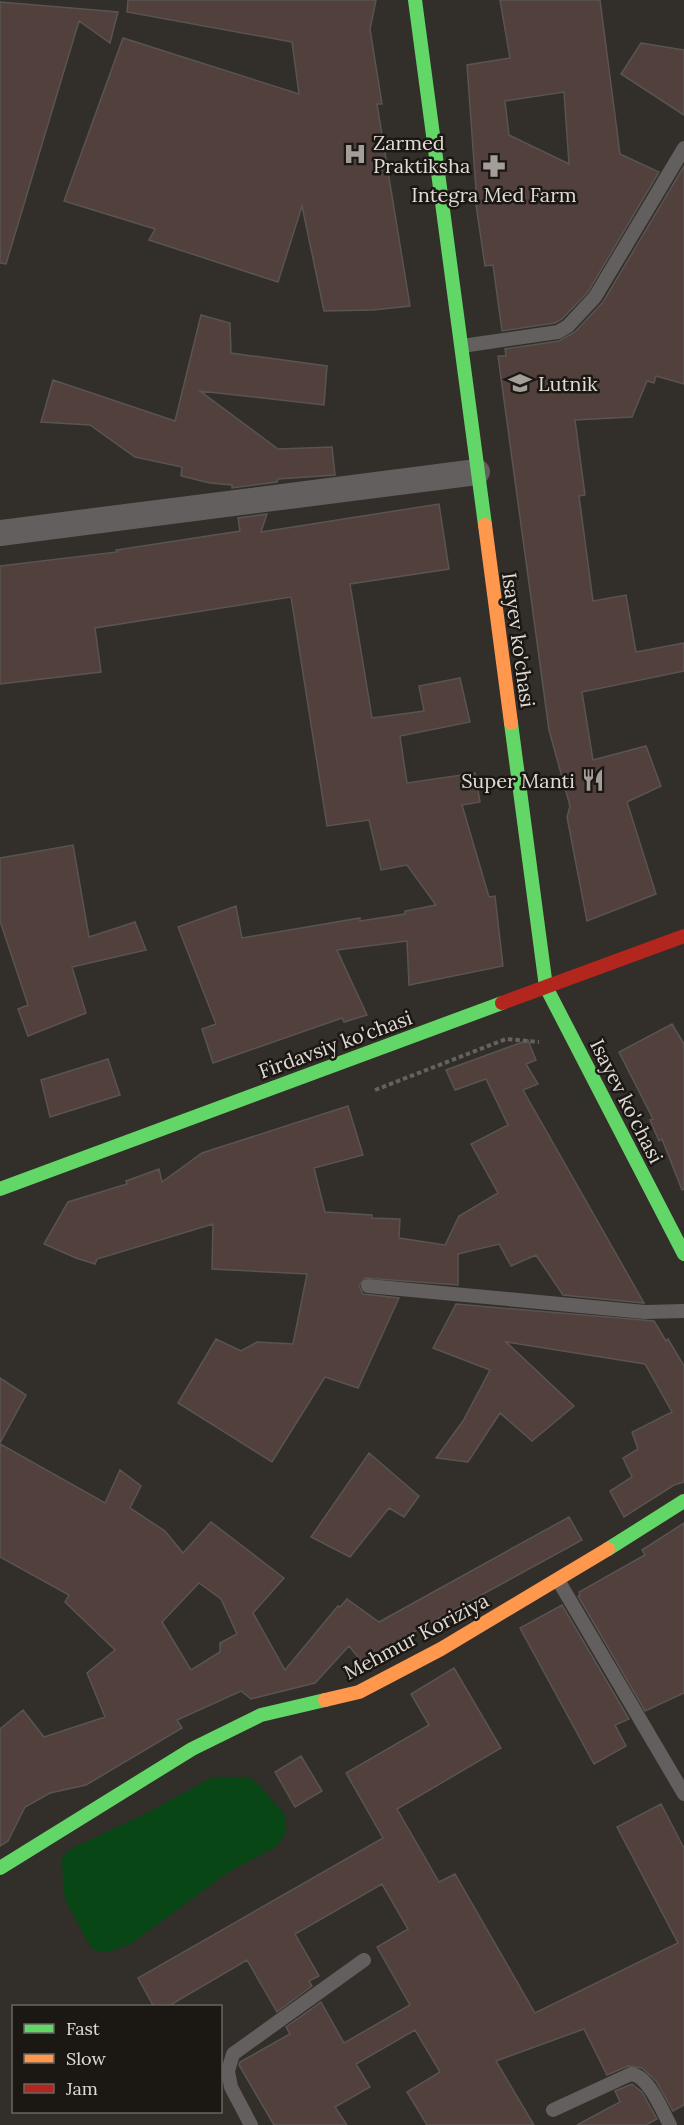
<svg xmlns="http://www.w3.org/2000/svg" width="684" height="2125" viewBox="0 0 684 2125" font-family="Lora,serif">
<style>
.green{fill:#084616}
.building{fill:#52403d;stroke:#595452;stroke-width:1.5;fill-rule:evenodd}
.lines{fill:none;stroke-linecap:round;stroke-linejoin:round}
.path{stroke:#64615f;stroke-width:4;stroke-dasharray:4.5 3;stroke-linecap:butt}
.lane{stroke:#625f5e;stroke-width:14}
.street{stroke:#625f5e;stroke-width:26}
.fast{stroke:#63d668;stroke-width:14}
.slow{stroke:#ff974d;stroke-width:14}
.jam{stroke:#b3261e;stroke-width:14}
.labels{text-anchor:middle;dominant-baseline:central;stroke-width:5;stroke-linejoin:round;paint-order:stroke}
.poi-label{font-size:20px;fill:#e1dbd6;stroke:#1b1713;text-anchor:start}
.street-label{font-size:20px;fill:#e1dbd6;stroke:#1b1713}
</style>
<rect width="100%" height="100%" fill="#322e29"/>
<path class="green" d="M219,1777l31,1 8,6 27,31 1,18 -9,13 -50,27 -96,71 -20,7 -10,1 -10,-4 -25,-47 -3,-10 -1,-33 6,-7 9,-5 68,-32 64,-35z"/>
<path class="building" d="M128,0h248l-6,29 12,75h-5l33,202 -37,4 -49,1 -22,-105 -24,76 -129,-42 6,-11 -91,-28 59,-163 176,56 -7,-52 -165,-30z
M500,0h100l20,154 39,18 -71,120 -26,27 -7,4 -53,8 -9,-66 -8,1 -11,-75 2,-1 -9,-125 43,-7zM564,92l5,72 -60,-29 -4,-34z
M0,2l118,10 -8,31 -31,-22 -73,243 -6,-1z
M641,43l43,7v65l-63,-41z
M684,166v218l-28,-8 -2,7 -7,-2 -15,36 -57,3 10,75 -6,1 14,105 33,-6 10,57 48,-9v28l-102,21 11,68 53,-14 15,40 -34,16 29,92 -69,27 -20,-104 3,-11 -21,-76 -51,-374h8l-1,-7 54,-8 16,-9 28,-30z
M201,315l29,8 1,30 96,13 -3,39 -124,-14 78,58 54,-2 3,28 -57,4 -1,3 -45,6v-3l-22,-2 -29,-7 1,-9 -47,-10 -45,-32 -49,-3 12,-42 122,41z
M439,504l10,65 -99,15 22,134 52,-7 -5,-25 41,-8 10,44 -70,14 7,47 68,-10 5,29 -18,3 27,92 6,-1 8,70 -94,19 -2,-44 -70,9 30,65 -23,7 -2,-4 -129,45 -11,-34 14,-5 -38,-97 58,-21 6,32 118,-20v3l45,-7v-3l31,-6 -29,-40 -26,5 -12,-50 -42,6 -36,-229 -196,31 6,44 -101,12v-118l117,-14 -1,-2 124,-19 -2,-13 29,-4 -6,18z
M73,845l16,92 46,-15 11,28 -74,17 14,46 -58,23 -10,-27 10,-4 -28,-84v-63z
M672,1024l12,20v145l-2,1 -20,-51 -3,2 -9,-21 3,-1 -34,-67z
M528,1040l8,20 -10,4 12,20 -15,6 121,213 -81,-8 -27,-40 -25,11 -12,-22 -41,10v31l-93,-7 -6,8 4,8 36,4 -41,90 -33,-11 -53,85 -94,-59 38,-64 25,12 16,-9 36,2 14,-70 -95,-5 1,-45 -116,35 -2,5 -19,-6 -32,-14 24,-42 59,-18 -1,-3 33,-12 3,13 40,-29 146,-47 15,49 -49,13 11,44 47,3v3l28,1 -1,19 46,7 14,-29 39,-23 -27,-49 37,-19 -22,-46 -31,11 -9,-20z
M108,1059l12,36 -70,22 -9,-37z
M456,1304l198,17 12,20 2,-2 16,27v116l-10,3 -50,32 -14,-26 22,-14 -9,-19 15,-9 -6,-17 40,-20 -27,-48 -139,-22 68,64 -42,35 -32,-28 -32,49 -32,-4 27,-37 27,-51 -57,-22z
M0,1378l26,17 -26,48z
M0,1444l105,59 15,-33 21,16 -11,22 35,23 18,22 28,-31 73,56 -31,35 32,57 53,-64 2,1 7,-8 32,23 190,-105 13,23 -194,106 5,7 -27,14 -17,-21 -34,37 -64,16 -10,-8 -64,29 5,8 -96,57 -36,8 -25,14 -17,34 -8,5v-117l23,-19 21,27 61,-20 -18,-44 28,-23 -50,-48 4,-7 -69,-38zM199,1583l22,16 16,35 -17,9v9l-29,18 -29,-48z
M369,1453l50,43 -15,21 -15,-9 -39,49 -39,-20z
M684,1523v170l-39,18 -67,-115 2,-1 -1,-3 66,-37 -3,-5z
M562,1605l67,114 -14,6 11,21 -32,18 -74,-136z
M454,1668l47,80 -104,61 42,73 16,-8 80,139 143,-70 -61,-116 44,-23 23,44v257l-11,6 -17,-30 -14,-13 -14,-2 -21,9 -23,-46 -88,32 38,64h-107l-20,-33 33,-20 -25,-42 -59,34 14,23 -35,20 12,18h-73l-35,-60 1,-3 50,-28 -4,-7 35,-25 23,41 66,-38 -33,-58 31,-18 -26,-45 -87,50 24,42 -10,5 3,5 -35,26 -30,-52 -80,47h-13l-16,-29 245,-140 -37,-65 83,-48 -18,-31z
M301,1756l21,35 -27,16 -20,-35z
M632,2084l10,8 15,27 -11,6h-69l43,-23 -5,-11z"/>
<g class="lines">
<path class="path" d="M375,1090l131,-51 33,3"/>
<path class="lane" d="M462,346l96,-14 10,-6 27,-29 89,-149
M368,1286l277,26 39,-1
M558,1580l126,214
M553,2110l78,-36c17,1 31,36 39,51
M251,2125l-20,-38 -3,-16 5,-17 131,-94"/>
<path class="street" d="M0,533l477,-61"/>
<path class="fast" d="M415,0l70,525
M511,723l35,264 138,267
M0,1189l502,-186
M608,1549l76,-48
M0,1868l192,-119 69,-34 64,-15"/>
<path class="slow" d="M485,525l26,198
M325,1700l34,-8 82,-43 167,-100"/>
<path class="jam" d="M502,1003l182,-67"/>
</g>
<defs>
<g id="hospital-bare" transform="scale(1.8)"><path d="M-5-5h3v3.5h4V-5h3V5h-3V1.5h-4V5h-3Z" fill="#a49e99" stroke="#1b1713" stroke-width="2.5" paint-order="stroke"/></g>
<g id="pharmacy-bare" transform="scale(1.8)"><path d="M-2-6h4v4h4v4h-4v4h-4v-4h-4v-4h4Z" fill="#a49e99" stroke="#1b1713" stroke-width="2.5" paint-order="stroke"/></g>
<g id="school-bare" transform="scale(1.8)"><path d="M0-5L7-2L0 1L-7-2ZM-4 1L0 2.5L4 1V4Q0 6-4 4Z" fill="#a49e99" stroke="#1b1713" stroke-width="2.5" paint-order="stroke"/></g>
<g id="restaurant-bare" transform="scale(1.8)"><path d="M-5-6h1v4h1v-4h1v4h1v-4h1v5L-1.5 .5V6h-2V.5L-5-1ZM5-6V6H3V1.5H1.5Q1.5-4 5-6Z" fill="#a49e99" stroke="#1b1713" stroke-width="2.5" paint-order="stroke"/></g>
</defs>
<g fill-rule="evenodd">
<use href="#hospital-bare" x="355" y="154"/>
<use href="#pharmacy-bare" x="494" y="166"/>
<use href="#school-bare" x="520" y="383"/>
<use href="#restaurant-bare" x="593" y="780"/>
</g>
<g class="labels">
<g class="poi-label">
<text x="373" y="142">Zarmed<tspan x="373" dy="23">Praktiksha</tspan></text>
<text x="494" y="194" text-anchor="middle">Integra Med Farm</text>
<text x="538" y="383">Lutnik</text>
<text x="575" y="780" text-anchor="end">Super Manti</text>
</g>
<g class="street-label">
<text transform="translate(519 640) rotate(82)">Isayev ko'chasi</text>
<text transform="translate(335 1044) rotate(-20)">Firdavsiy ko'chasi</text>
<text transform="translate(627 1101) rotate(63)">Isayev ko'chasi</text>
<text transform="translate(416 1636) rotate(-28)">Mehmur Koriziya</text>
</g>
</g>
<rect x="12" y="2005" width="210" height="108" fill="#1b1713" stroke="#6a6561" stroke-width="1.5"/>
<rect x="24" y="2024" width="30" height="9" fill="#63d668" stroke="#6a6561" stroke-width="1.5"/>
<text x="66" y="2035" font-size="18" fill="#e1dbd6">Fast</text>
<rect x="24" y="2054" width="30" height="9" fill="#ff974d" stroke="#6a6561" stroke-width="1.5"/>
<text x="66" y="2065" font-size="18" fill="#e1dbd6">Slow</text>
<rect x="24" y="2084" width="30" height="9" fill="#b3261e" stroke="#6a6561" stroke-width="1.5"/>
<text x="66" y="2095" font-size="18" fill="#e1dbd6">Jam</text>
</svg>
